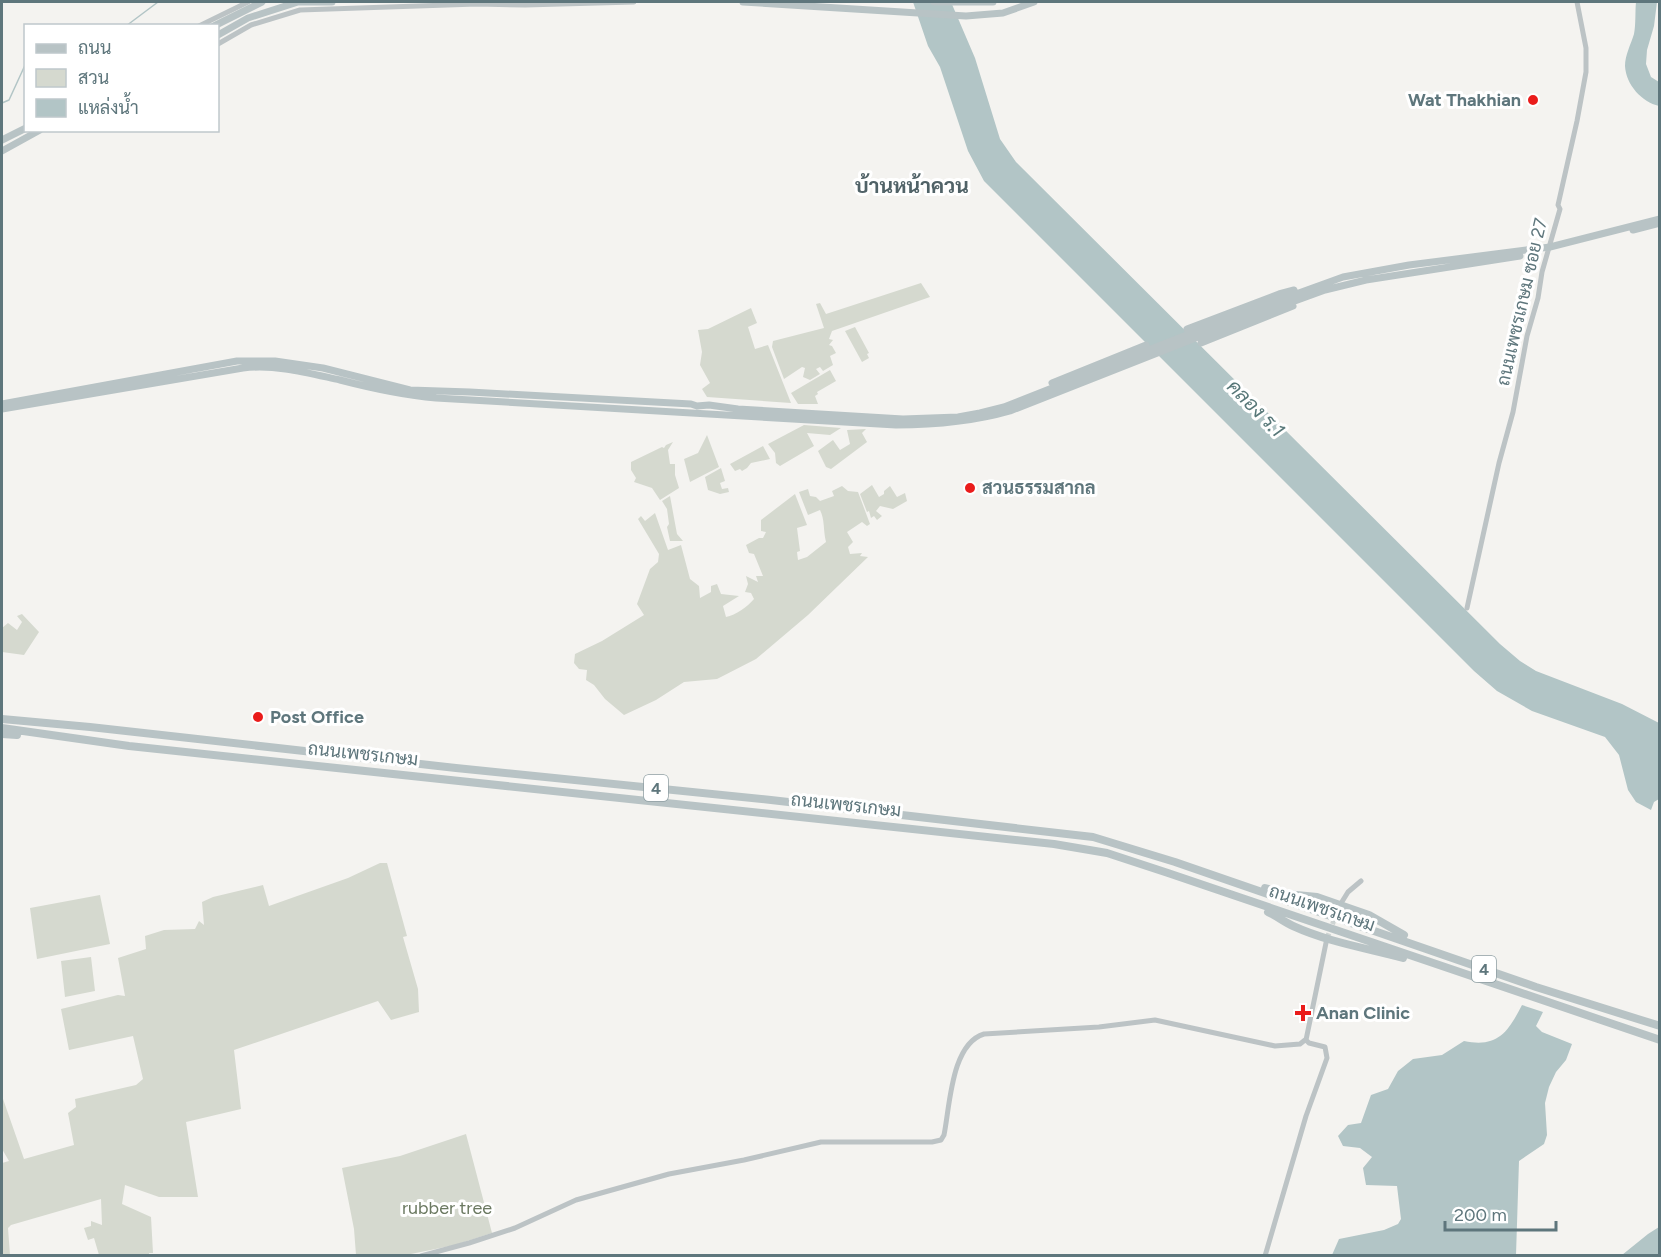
<svg xmlns="http://www.w3.org/2000/svg" width="1661" height="1257" viewBox="0 0 1661 1257" font-family="Figtree,Sarabun,sans-serif">
<style>
.green{fill:#d5d9cf}
.water{fill:#b2c5c6}
.lines{fill:none;stroke-linecap:round;stroke-linejoin:round}
.stream{stroke:#b2c5c6;stroke-width:1.5}
.minor-tunnel{stroke:#ced4d3;stroke-width:5;stroke-dasharray:5 2.5;stroke-linecap:butt}
.minor{stroke:#bcc3c5;stroke-width:5}
.major{stroke:#b8c3c5;stroke-width:7}
.highway{stroke:#b8c3c5;stroke-width:8}
.poi-dot{fill:#ea1c1b;stroke:#fff;stroke-width:2}
.labels{text-anchor:middle;dominant-baseline:central;stroke-width:6;stroke-linejoin:round;paint-order:stroke}
.shield{fill:#fff;stroke:#8e9fa3;stroke-width:1.5}
.shield-label{font-size:16px;font-weight:bold;fill:#5e767c}
.poi-label{font-size:18px;font-weight:bold;fill:#5e767c;stroke:#fff;text-anchor:start}
.street-label{font-size:18px;fill:#5e767c;stroke:#fff}
.park-label{font-size:18px;fill:#6b7961;stroke:#fff}
.water-label{font-size:20px;font-style:italic;fill:#587879;stroke:#fff}
.quarter-label{font-size:21px;font-weight:bold;fill:#506267;stroke:#fff}
</style>
<rect width="100%" height="100%" fill="#f4f3f0"/>
<path class="green" d="M921,283l9,14 -98,34 -3,8 4,1 -4,5 3,1 4,7 -6,3 3,9 -10,6 -3,-4 -4,2 4,5 -10,6 -7,-3 2,-9 -3,-1 -18,12 -12,-32 1,-6 51,-13 -8,-24 4,-1 6,11z
M751,308l6,15 -9,4 7,22 13,-4 23,58 -84,-6 -5,-8 8,-6 -10,-18 2,-13 -4,-22 10,-1z
M855,327l14,26 -2,1 2,4 -7,4 -17,-31z
M830,370l6,11 -19,11 1,2 -3,2 3,8h-20l-7,-11z
M804,425l37,3 -11,7 -23,-2 7,13 -34,20 -4,-3 -1,-10 -7,-9z
M866,429l-4,4 5,9 -36,27 -5,-2 -8,-16 15,-11 7,10 10,-6 -3,-14z
M707,435l12,32 -29,15 -6,-23 14,-6z
M673,442l-5,8 2,14h5v11l4,13 -19,12 -8,-12 -18,-6 2,-4 -5,-8v-8l31,-15 2,1 2,-3z
M763,446l7,13 -19,4 -4,5 -5,3 -2,-2 -5,2 -5,-7z
M721,468l4,13 -5,2 2,6 6,-1 1,4 -9,2 -12,-4 -3,-13z
M872,485l7,12 5,-3v-3l6,-5 7,11 8,-4 2,8 -14,8 -13,-3 -4,5 6,5 -5,4 -3,-4 -3,2 -2,-7 -2,1 -7,-18z
M842,486l6,5 10,1 12,32 -3,2 -5,-4 -15,10 6,10 -5,5 2,7 12,-1 -2,3 8,1 -60,58 -52,44 -39,20 -33,3 -28,18 -32,15 -19,-16 -11,-14 -8,-5 1,-10 -8,-1 -5,-6 1,-9 27,-13 42,-26 -7,-11 13,-35 8,-7 1,-8 -21,-35 3,-3 4,5 10,-8 13,37 13,-5 9,34 9,7 1,12 11,-6v-6l6,-2 4,10 18,2 -16,10 3,11c10,-2 21,-10 28,-18l-3,-6 -6,-1 3,-8 -2,-8 12,6 -2,-6h7l-9,-22 -5,-1 -3,-8 13,-7h4l3,-6 -5,-1v-11l34,-26 12,31 -10,3 3,23 -3,1 1,8 9,-3 19,-15c-3,-12 -1,-22 -6,-32l-12,5 -9,-23 9,-3 2,7 6,1 4,4 14,-5 -2,-5z
M670,496l7,38 6,7h-13l-3,-14 2,-3 -2,-15 -5,-8z
M22,614l17,18 -15,23 -22,-3v-24l6,-5 9,7 5,-8 -5,-6z
M380,863h7l20,73 -4,1 15,52 1,23 -28,8 -13,-19 -144,49 7,59 -55,13 12,75h-39l-34,-12 -3,19 29,13 2,36h-4v2h-50l-5,-17 -6,2 -4,-12 7,-2v-5l11,4 -1,-26 -90,26 -3,3 2,27h-8v-92l7,-2 -7,-12v-53l22,63 50,-14 -6,-32 8,-6 -1,-8 61,-14 7,-6 -10,-43 -64,14 -8,-41 57,-14 7,1 -7,-38 28,-9 -1,-13 19,-6 31,-1 4,-8 5,4 -2,-23 11,-5 50,-12 6,21 79,-28z
M100,895l10,49 -73,15 -7,-51z
M91,957l4,34 -30,6 -4,-36z
M466,1134l26,99 -37,12 -49,10h-50l-2,-26 -12,-61 58,-12z"/>
<path class="water" d="M913,2h38l24,56 25,81 16,23 484,482 20,17 16,10 86,33 37,19v76l-5,3 -3,8 -15,-8 -8,-12 -9,-35 -14,-18 -73,-26 -35,-20 -23,-20 -490,-490 -16,-30 -28,-84 -12,-21z
M1636,2h21l-3,24 -7,24 -1,14 5,13 8,5v24c-17,-4 -33,-21 -34,-40 0,-11 6,-22 9,-32 2,-10 1,-22 2,-32z
M1522,1005l21,7 -7,14 6,6 30,12 -6,16 -10,12 -7,15 -4,16 2,32 -3,9 -25,17 -3,94h-184l7,-16 45,-9 14,-6 3,-5 -4,-33 -31,-1 -3,-17 9,-11 -12,-9 -17,-2 -5,-10 10,-11 13,-2 10,-28 17,-6 10,-18 15,-12 29,-4 22,-14c34,7 44,-9 58,-36z
M1659,1227v28h-37l26,-21z"/>
<g class="lines">
<path class="stream" d="M126,26l32,-24
M2,103l7,-3 17,-37"/>
<path class="minor-tunnel" d="M1327,938l13,-33"/>
<path class="minor" d="M199,26l49,-24
M218,44l33,-19 49,-15 177,-6 48,1 109,-3
M1467,608l32,-145 14,-51 14,-76 11,-38 4,-26 18,-63 -2,-4 19,-84 9,-49v-24l-9,-46
M1340,905l8,-13 13,-11
M421,1256l48,-13 46,-15 61,-28 93,-26 75,-14 77,-18h111l9,-2 3,-5c6,-29 7,-91 40,-101l115,-7 56,-7 120,26 25,-2 5,-4
M1265,1256l41,-140 21,-58 -2,-11 -16,-4 -3,-3 21,-102"/>
<path class="major" d="M743,2l223,14 37,-3 31,-11
M934,2h59
M214,26l48,-24
M218,35l30,-17 50,-16h34
M2,140l24,-12
M2,151l38,-21
M1633,230l27,-7
M1187,329l92,-35 15,-4
M1201,343l92,-37
M1052,383l94,-38
M2,404l235,-43h38l48,7 87,22 60,2 221,12 6,2 12,-1 29,4 165,10 55,-2 22,-4 24,-6 218,-86 121,-44 66,-12 141,-18 110,-28
M2,409l241,-41c33,-4 65,5 97,12 31,8 63,15 96,18l460,27c39,0 76,-3 114,-14l216,-85 99,-36 41,-10 154,-24"/>
<path class="highway" d="M2,719l88,8 366,41 315,32 322,37 82,25 361,125 124,39
M2,728l127,18 925,98 53,9 61,20 492,167
M2,734l15,1
M1265,888l21,6 31,3 23,8 29,10 35,20
M1268,912c9,4 16,10 25,14 35,16 73,22 110,32"/>
</g>
<g class="poi-dot">
<circle cx="1533" cy="100" r="6"/>
<circle cx="970" cy="488" r="6"/>
<circle cx="258" cy="717" r="6"/>
<path d="M1300 1004h6v6h6v6h-6v6h-6v-6h-6v-6h6z"/>
</g>
<g class="labels">
<g class="shield">
<rect x="644" y="775" width="24" height="26" rx="4.5"/>
<rect x="1472" y="956" width="24" height="26" rx="4.5"/>
</g>
<g class="shield-label">
<text x="656" y="788">4</text>
<text x="1484" y="969">4</text>
</g>
<g class="poi-label">
<text x="1521" y="100" text-anchor="end">Wat Thakhian</text>
<text x="982" y="488">สวนธรรมสากล</text>
<text x="270" y="717">Post Office</text>
<text x="1316" y="1013">Anan Clinic</text>
</g>
<g class="street-label">
<text transform="translate(1522 302) rotate(-77)">ถนนเพชรเกษม ซอย 27</text>
<text transform="translate(363 754) rotate(6)">ถนนเพชรเกษม</text>
<text transform="translate(846 805) rotate(6)">ถนนเพชรเกษม</text>
<text transform="translate(1322 908) rotate(19)">ถนนเพชรเกษม</text>
</g>
<g class="park-label">
<text x="447" y="1208">rubber tree</text>
</g>
<g class="water-label">
<text transform="translate(1256 408) rotate(45)">คลอง ร.1</text>
</g>
<g class="quarter-label">
<text x="912" y="185">บ้านหน้าควน</text>
</g>
</g>
<rect width="1661" height="1257" fill="none" stroke="#5e767c" stroke-width="6"/>
<rect x="24" y="24" width="195" height="108" fill="#ffffff" stroke="#bfc8cb" stroke-width="1.5"/>
<rect x="36" y="44" width="30" height="9" fill="#b8c3c5" stroke="#bfc8cb" stroke-width="1.5"/>
<text x="78" y="54" font-size="18" fill="#5e767c">ถนน</text>
<rect x="36" y="69" width="30" height="18" fill="#d5d9cf" stroke="#bfc8cb" stroke-width="1.5"/>
<text x="78" y="84" font-size="18" fill="#5e767c">สวน</text>
<rect x="36" y="99" width="30" height="18" fill="#b2c5c6" stroke="#bfc8cb" stroke-width="1.5"/>
<text x="78" y="114" font-size="18" fill="#5e767c">แหล่งน้ำ</text>
<path d="M1445 1221v9h111v-9" fill="none" stroke="#5e767c" stroke-width="3"/>
<text x="1454" y="1221" font-size="18" fill="#5e767c" stroke="#ffffff" stroke-width="4.5" paint-order="stroke">200 m</text>
</svg>
